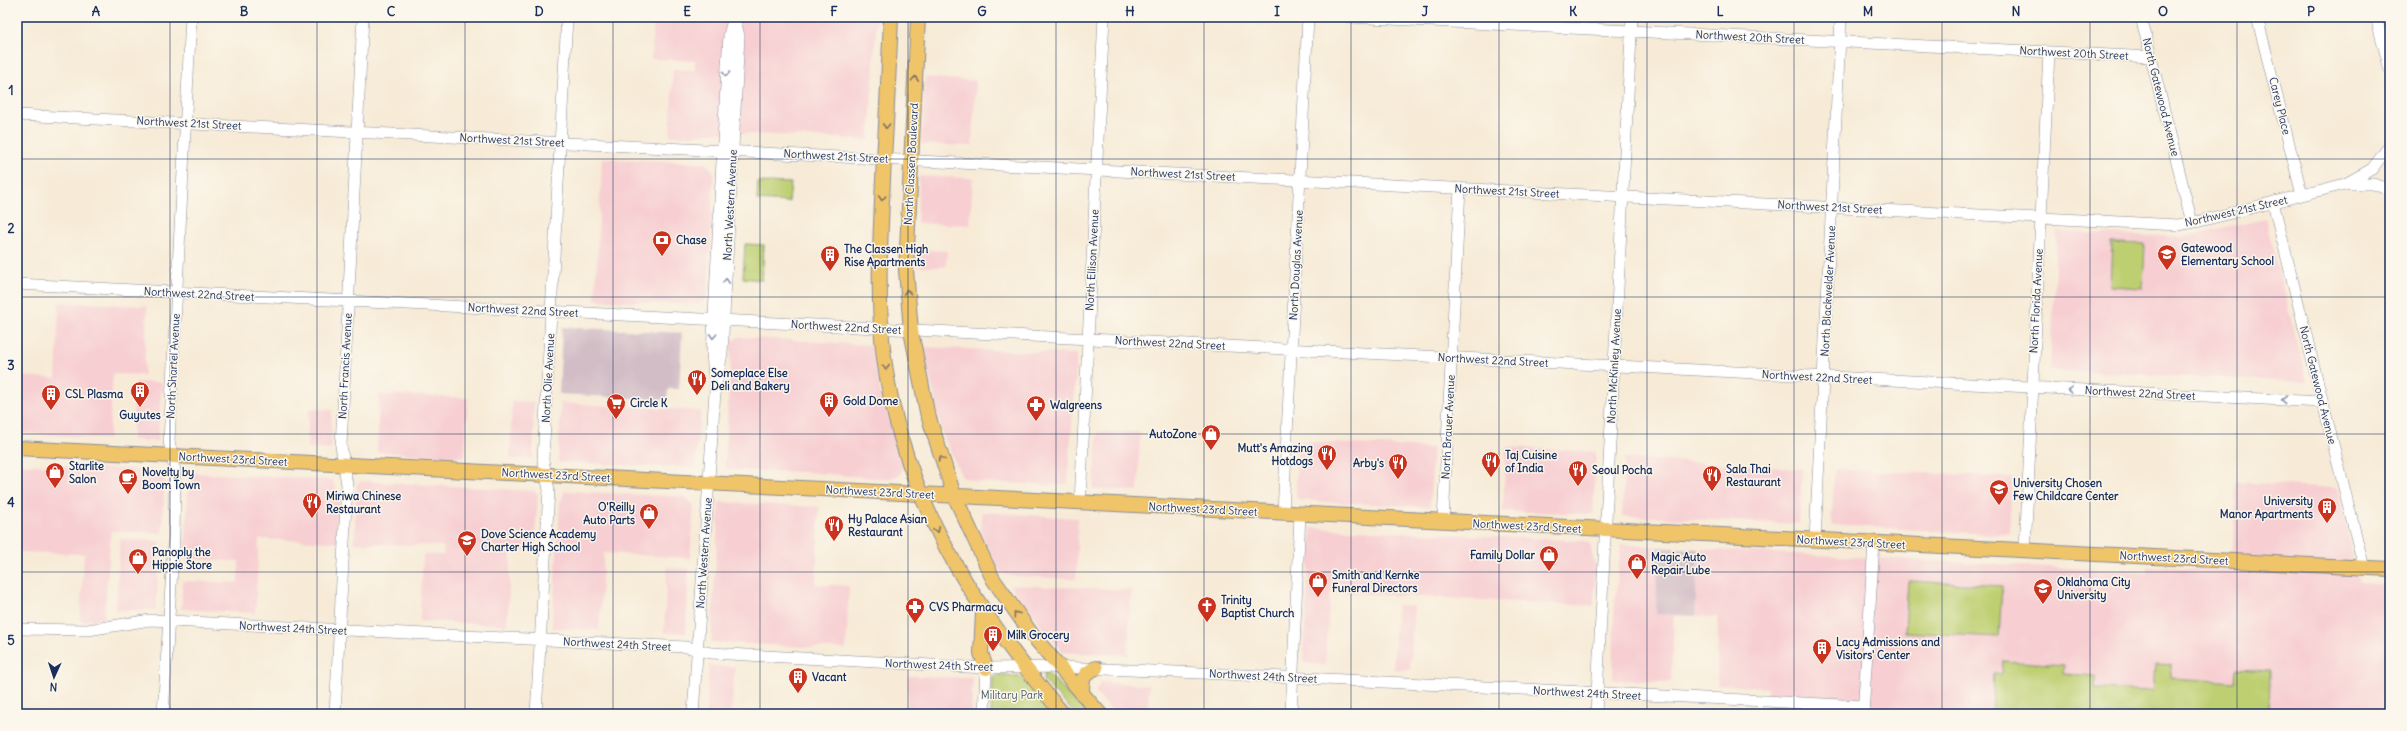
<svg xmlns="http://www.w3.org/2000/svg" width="2407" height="731" viewBox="0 0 2407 731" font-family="Delius,sans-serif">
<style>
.built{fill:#f7cfd2}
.industrial{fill:#d2bdc6}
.green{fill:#becf71;stroke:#6c7f68}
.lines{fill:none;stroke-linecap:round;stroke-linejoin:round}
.minor-casing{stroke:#898d9a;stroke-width:12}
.major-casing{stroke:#898d9a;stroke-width:16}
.minor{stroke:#fff;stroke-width:11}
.major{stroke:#f0c469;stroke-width:14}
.oneway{stroke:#8d97ae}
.oneway2{stroke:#7b7263}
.grid{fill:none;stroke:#1b2f5e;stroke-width:1;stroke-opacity:0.55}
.labels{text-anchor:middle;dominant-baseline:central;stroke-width:3;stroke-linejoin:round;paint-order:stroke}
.street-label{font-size:11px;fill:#1b2f5e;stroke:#fbf7ec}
.poi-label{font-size:11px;font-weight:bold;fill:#1b2f5e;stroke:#fbf7ec;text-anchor:start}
.park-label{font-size:11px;fill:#445763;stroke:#fbf7ec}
.neatline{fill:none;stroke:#1b2f5e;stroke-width:1.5}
.grid-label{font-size:13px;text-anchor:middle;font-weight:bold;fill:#1b2f5e}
</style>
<rect width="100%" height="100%" fill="#fbf7ec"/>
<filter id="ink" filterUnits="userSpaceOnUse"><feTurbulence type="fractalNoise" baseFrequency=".025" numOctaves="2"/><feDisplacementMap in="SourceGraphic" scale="8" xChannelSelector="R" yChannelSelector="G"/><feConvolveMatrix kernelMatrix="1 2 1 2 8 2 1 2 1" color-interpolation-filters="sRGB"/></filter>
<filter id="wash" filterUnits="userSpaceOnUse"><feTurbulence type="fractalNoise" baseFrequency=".012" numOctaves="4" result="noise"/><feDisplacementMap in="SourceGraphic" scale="16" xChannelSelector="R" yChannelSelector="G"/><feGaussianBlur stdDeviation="0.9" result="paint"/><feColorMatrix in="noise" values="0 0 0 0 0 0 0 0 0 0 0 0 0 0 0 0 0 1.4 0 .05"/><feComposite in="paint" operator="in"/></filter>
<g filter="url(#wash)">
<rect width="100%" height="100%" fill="#f7ebd7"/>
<path class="built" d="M654,17h223l-8,123 -154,-8 -23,4h-22l3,-67 22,1v-9l-44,-2z
M925,77l51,4 -4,65 -51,-2z
M602,158l103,5 9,9 -7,127 -11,6 -101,-5z
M919,176l54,2 -3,47 -53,-2z
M2265,218l42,164 -257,-12 7,-138 125,5z
M915,249l32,2 -1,16h-30z
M59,302l88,4 -3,69 -31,-1 -4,65 -92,-6v-57l39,2z
M739,337l132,8 10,49 22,72 -3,9 -13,4 -81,-7 -76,-2 -5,-3 6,-122 2,-5z
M923,347l154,7 -9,128 -4,3 -85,-3 -17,-5 -20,-44z
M135,382h27l-4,59 -26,-1z
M379,394l89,4 -3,59 -88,-5z
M512,401l22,1 -1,56 -23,1z
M561,403l140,8 -6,57 -137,-6z
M309,409l23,1 -1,39 -24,-1z
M1098,431l42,1 -2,59 -45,-2z
M1297,441l136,7 -3,59 -132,-7 -2,-5z
M1506,447l90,5 -3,62 -90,-3z
M1625,458l177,11 -3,55 -177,-8z
M17,464l146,7 2,3 -3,59 -51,-2 -7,88 -24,2 4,-67 -67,-2z
M1835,469l177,8 -3,58 -178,-10z
M194,473l138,7 8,17 -3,45 -78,-3 -4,74 -74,-4 2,-28 55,2 1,-22 -54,-2 4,-84z
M361,481l173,10 4,4 -4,56h-23l-4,74 -87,-4 3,-67 21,1 -1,-9 -89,-3 3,-59z
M2236,482l102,6 21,95 31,1v130h-623l1,-26 -51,-3 1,-68 -23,-1 3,-67 450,23v-6l84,4z
M565,491l121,6 8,9 -4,52 -86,-5 -5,77 -47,-2 8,-125z
M719,502l100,5 -3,77 33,2 -3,63 -135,-7z
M982,512l96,6 -2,61 -66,-3 -9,-3 -20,-39z
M1311,528l274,13 5,3 5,22 -1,40 -264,-14 -5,73 -22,-2z
M120,539l40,2 -4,69h-40z
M1621,544l37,3 -2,67 18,1 -3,67 -58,-2 1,-67z
M667,567l22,2 -3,64h-22z
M1010,585l121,5 -3,65 -66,-3z
M1397,605l17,1 -4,64 -17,-1z
M709,665l26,2 -4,47h-25z
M908,676l65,2 -2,36h-64z
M1100,682l49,3 -2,29h-32l-19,-21z"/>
<path class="industrial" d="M562,327l120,6 -3,56h-11l-1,11 -108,-6z
M1658,547l40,2 -3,67 -39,-2z"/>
<path class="green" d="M758,182l33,1 -2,19 -32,-2z
M2112,243l33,1 -2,44 -33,-2z
M745,244l19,1 -2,35 -19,-2z
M1908,581l94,5 -3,51 -94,-5z
M2003,661l61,4 -1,9 33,2 -1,13 58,2 2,-27 16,1v13l64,4 1,-13 34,2 -1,43h-277l2,-40h8z
M1045,670l43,44h-13l-32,-34z
M999,674l22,3 34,37h-64l2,-36z"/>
</g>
<g filter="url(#ink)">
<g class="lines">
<g class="minor-casing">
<path id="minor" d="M1349,17l802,40
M2141,17l51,206
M2257,17l45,178
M2376,17l14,53
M17,115l2161,110 22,-4 145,-37 27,-15 18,-24
M2351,184h22l17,6
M2273,202l91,366
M17,284l2305,118
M714,378l-2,-25 15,-287 2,-31 5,-18
M1080,503l24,-486
M1283,513l25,-496
M1443,521l17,-333
M1815,540l26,-523
M2025,550l24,-498
M17,629l71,1 62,-10 536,27 25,6 275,15 72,-1 166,7 639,32
M163,714l11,-177 1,-66 -6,-30 22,-424
M335,714l12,-229 -6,-39 22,-429
M536,714l13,-224 -6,-30 24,-443
M693,714l22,-322 7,-39 17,-317 -5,-19
M984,714l2,-46
M1291,714l9,-200
M1596,714l36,-697
M1863,714l11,-171"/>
</g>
<g class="major-casing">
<path id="major" d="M891,17c-2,47 -4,95 -7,142 -3,66 -8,134 0,199 19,141 89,250 179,356
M918,17l-12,253 5,61 16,81 27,83 39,84 40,57 67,78
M17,448l2373,121
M983,613l-2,40 5,15
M1082,694c0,-14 0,-20 14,-26"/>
</g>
<use href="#minor" class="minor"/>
<use href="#major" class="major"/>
</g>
<defs><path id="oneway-chevron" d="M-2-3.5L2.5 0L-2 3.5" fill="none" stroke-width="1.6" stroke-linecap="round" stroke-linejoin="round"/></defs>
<g class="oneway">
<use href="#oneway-chevron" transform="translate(726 74) rotate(93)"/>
<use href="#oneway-chevron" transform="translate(726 281) rotate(-87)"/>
<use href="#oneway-chevron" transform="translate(713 336) rotate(93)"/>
<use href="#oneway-chevron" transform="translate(2070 390) rotate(-177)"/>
<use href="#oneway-chevron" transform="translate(2284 400) rotate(-177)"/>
</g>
<g class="oneway2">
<use href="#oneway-chevron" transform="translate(915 79) rotate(-87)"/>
<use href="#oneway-chevron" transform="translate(886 126) rotate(93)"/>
<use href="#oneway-chevron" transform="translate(882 198) rotate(93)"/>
<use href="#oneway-chevron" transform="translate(907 292) rotate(-93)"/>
<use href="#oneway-chevron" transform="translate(886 367) rotate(81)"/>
<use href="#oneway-chevron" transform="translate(941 459) rotate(-110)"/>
<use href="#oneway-chevron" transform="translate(937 530) rotate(65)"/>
<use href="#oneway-chevron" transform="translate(1016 614) rotate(-126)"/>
</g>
</g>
<path class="grid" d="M170,17v697M317,17v697M465,17v697M613,17v697M760,17v697M908,17v697M1056,17v697M1204,17v697M1351,17v697M1499,17v697M1647,17v697M1794,17v697M1942,17v697M2090,17v697M2237,17v697M17,159h2373M17,297h2373M17,434h2373M17,572h2373"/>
<defs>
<g id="bank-pin" transform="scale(1)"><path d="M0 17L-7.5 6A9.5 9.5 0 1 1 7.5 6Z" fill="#c8321e" stroke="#fbf7ec"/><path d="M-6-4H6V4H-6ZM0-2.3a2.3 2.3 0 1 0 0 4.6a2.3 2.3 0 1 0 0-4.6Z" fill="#fff"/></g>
<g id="school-pin" transform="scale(1)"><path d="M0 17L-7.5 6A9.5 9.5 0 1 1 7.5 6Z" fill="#c8321e" stroke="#fbf7ec"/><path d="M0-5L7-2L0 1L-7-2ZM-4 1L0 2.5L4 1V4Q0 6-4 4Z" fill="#fff"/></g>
<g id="building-pin" transform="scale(1)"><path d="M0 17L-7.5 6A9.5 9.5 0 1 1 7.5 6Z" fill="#c8321e" stroke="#fbf7ec"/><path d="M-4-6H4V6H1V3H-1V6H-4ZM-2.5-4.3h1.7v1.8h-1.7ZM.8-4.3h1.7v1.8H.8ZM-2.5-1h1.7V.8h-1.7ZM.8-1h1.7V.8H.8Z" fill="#fff"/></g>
<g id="restaurant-pin" transform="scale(1)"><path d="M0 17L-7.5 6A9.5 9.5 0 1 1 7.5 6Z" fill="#c8321e" stroke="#fbf7ec"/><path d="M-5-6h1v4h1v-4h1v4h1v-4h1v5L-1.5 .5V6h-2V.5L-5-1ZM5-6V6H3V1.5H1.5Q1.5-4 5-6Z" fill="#fff"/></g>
<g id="supermarket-pin" transform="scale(1)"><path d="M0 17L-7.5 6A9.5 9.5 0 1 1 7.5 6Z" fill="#c8321e" stroke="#fbf7ec"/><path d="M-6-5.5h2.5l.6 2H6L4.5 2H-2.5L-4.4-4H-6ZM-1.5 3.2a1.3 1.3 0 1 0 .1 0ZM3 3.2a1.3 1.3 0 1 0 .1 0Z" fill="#fff"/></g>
<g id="pharmacy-pin" transform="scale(1)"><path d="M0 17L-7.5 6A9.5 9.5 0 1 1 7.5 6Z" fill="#c8321e" stroke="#fbf7ec"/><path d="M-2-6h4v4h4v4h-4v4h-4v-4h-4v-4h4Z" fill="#fff"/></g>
<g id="shop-pin" transform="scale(1)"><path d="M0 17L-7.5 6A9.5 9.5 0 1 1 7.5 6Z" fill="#c8321e" stroke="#fbf7ec"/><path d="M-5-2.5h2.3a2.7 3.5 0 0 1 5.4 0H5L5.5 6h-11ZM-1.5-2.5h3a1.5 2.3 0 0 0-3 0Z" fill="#fff"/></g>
<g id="cafe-pin" transform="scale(1)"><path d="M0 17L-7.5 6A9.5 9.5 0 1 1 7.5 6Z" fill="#c8321e" stroke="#fbf7ec"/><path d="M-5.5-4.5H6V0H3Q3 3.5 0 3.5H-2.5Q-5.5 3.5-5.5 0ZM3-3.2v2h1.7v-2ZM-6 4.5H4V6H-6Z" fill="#fff"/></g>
<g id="university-pin" transform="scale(1)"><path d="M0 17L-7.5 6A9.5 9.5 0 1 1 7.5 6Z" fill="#c8321e" stroke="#fbf7ec"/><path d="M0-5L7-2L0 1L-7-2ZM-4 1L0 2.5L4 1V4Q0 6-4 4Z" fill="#fff"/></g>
<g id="church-pin" transform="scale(1)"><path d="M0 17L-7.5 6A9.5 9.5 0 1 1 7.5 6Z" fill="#c8321e" stroke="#fbf7ec"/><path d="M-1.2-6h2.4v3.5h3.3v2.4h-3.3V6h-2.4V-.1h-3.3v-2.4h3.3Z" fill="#fff"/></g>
</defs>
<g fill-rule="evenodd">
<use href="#bank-pin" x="662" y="240"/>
<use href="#school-pin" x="2167" y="254"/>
<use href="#building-pin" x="830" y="255"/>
<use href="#restaurant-pin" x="697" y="379"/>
<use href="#building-pin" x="140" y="391"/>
<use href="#building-pin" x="51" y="394"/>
<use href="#building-pin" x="829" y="401"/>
<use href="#supermarket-pin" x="616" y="403"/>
<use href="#pharmacy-pin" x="1036" y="405"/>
<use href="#shop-pin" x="1211" y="434"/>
<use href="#restaurant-pin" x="1327" y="454"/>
<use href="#restaurant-pin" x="1491" y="461"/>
<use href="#restaurant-pin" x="1398" y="463"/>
<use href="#restaurant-pin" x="1578" y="470"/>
<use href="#shop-pin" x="55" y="472"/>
<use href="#restaurant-pin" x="1712" y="475"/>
<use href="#cafe-pin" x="128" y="478"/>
<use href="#school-pin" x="1999" y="489"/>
<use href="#restaurant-pin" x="312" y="502"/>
<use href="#building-pin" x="2327" y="507"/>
<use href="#shop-pin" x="649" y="513"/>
<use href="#restaurant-pin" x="834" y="525"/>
<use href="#school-pin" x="467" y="540"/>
<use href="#shop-pin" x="1549" y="555"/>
<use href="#shop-pin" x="138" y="558"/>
<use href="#shop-pin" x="1637" y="563"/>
<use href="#shop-pin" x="1318" y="581"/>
<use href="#university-pin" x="2043" y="588"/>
<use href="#church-pin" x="1207" y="606"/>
<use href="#pharmacy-pin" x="915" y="607"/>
<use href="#building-pin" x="993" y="635"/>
<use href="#building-pin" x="1822" y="648"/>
<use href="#building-pin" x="798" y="677"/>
</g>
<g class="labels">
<g class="street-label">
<text transform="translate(1750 37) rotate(3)">Northwest 20th Street</text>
<text transform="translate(2074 53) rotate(3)">Northwest 20th Street</text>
<text transform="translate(2161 97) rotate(76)">North Gatewood Avenue</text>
<text transform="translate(2280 106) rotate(76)">Carey Place</text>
<text transform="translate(189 123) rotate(3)">Northwest 21st Street</text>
<text transform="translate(512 140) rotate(3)">Northwest 21st Street</text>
<text transform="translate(836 156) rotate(3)">Northwest 21st Street</text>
<text transform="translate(911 164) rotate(-87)">North Classen Boulevard</text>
<text transform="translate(1183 174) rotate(3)">Northwest 21st Street</text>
<text transform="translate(1507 191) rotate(3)">Northwest 21st Street</text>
<text transform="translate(730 205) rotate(-87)">North Western Avenue</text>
<text transform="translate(1830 207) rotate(3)">Northwest 21st Street</text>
<text transform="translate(2236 211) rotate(-13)">Northwest 21st Street</text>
<text transform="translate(1092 260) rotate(-87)">North Ellison Avenue</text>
<text transform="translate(1296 265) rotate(-87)">North Douglas Avenue</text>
<text transform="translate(1828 291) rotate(-87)">North Blackwelder Avenue</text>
<text transform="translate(199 294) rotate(3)">Northwest 22nd Street</text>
<text transform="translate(2036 301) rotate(-87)">North Florida Avenue</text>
<text transform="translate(523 310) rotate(3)">Northwest 22nd Street</text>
<text transform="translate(846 327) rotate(3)">Northwest 22nd Street</text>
<text transform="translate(1170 343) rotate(3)">Northwest 22nd Street</text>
<text transform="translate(1493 360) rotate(3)">Northwest 22nd Street</text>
<text transform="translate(173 366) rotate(-87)">North Shartel Avenue</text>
<text transform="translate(345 366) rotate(-87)">North Francis Avenue</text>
<text transform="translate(1614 366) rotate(-87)">North McKinley Avenue</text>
<text transform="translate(1817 377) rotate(3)">Northwest 22nd Street</text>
<text transform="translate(548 378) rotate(-87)">North Olie Avenue</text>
<text transform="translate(2318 385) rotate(76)">North Gatewood Avenue</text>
<text transform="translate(2140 393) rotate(3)">Northwest 22nd Street</text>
<text transform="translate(1448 427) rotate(-87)">North Brauer Avenue</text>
<text transform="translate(233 459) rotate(3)">Northwest 23rd Street</text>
<text transform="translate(556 475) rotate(3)">Northwest 23rd Street</text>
<text transform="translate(880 492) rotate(3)">Northwest 23rd Street</text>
<text transform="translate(1203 509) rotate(3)">Northwest 23rd Street</text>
<text transform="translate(1527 526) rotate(3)">Northwest 23rd Street</text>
<text transform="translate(1851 542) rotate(3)">Northwest 23rd Street</text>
<text transform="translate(704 553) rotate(-86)">North Western Avenue</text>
<text transform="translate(2174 558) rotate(3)">Northwest 23rd Street</text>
<text transform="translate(293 628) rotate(3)">Northwest 24th Street</text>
<text transform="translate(617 644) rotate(3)">Northwest 24th Street</text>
<text transform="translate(939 665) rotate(2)">Northwest 24th Street</text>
<text transform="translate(1263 676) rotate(3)">Northwest 24th Street</text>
<text transform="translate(1587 693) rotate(3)">Northwest 24th Street</text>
</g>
<g class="poi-label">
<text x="676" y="240">Chase</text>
<text x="2181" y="248">Gatewood<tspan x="2181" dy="13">Elementary School</tspan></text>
<text x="844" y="249">The Classen High<tspan x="844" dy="13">Rise Apartments</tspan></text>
<text x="711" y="373">Someplace Else<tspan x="711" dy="13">Deli and Bakery</tspan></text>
<text x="65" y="394">CSL Plasma</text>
<text x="843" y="401">Gold Dome</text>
<text x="630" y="403">Circle K</text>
<text x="1050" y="405">Walgreens</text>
<text x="140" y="415" text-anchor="middle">Guyutes</text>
<text x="1197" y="434" text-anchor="end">AutoZone</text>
<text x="1313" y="448" text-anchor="end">Mutt's Amazing<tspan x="1313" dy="13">Hotdogs</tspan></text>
<text x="1505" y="455">Taj Cuisine<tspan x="1505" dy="13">of India</tspan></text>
<text x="1384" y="463" text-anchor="end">Arby's</text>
<text x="69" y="466">Starlite<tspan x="69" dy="13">Salon</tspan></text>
<text x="1726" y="469">Sala Thai<tspan x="1726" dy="13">Restaurant</tspan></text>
<text x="1592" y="470">Seoul Pocha</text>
<text x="142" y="472">Novelty by<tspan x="142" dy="13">Boom Town</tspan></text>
<text x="2013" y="483">University Chosen<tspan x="2013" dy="13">Few Childcare Center</tspan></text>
<text x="326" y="496">Miriwa Chinese<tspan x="326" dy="13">Restaurant</tspan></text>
<text x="2313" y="501" text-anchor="end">University<tspan x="2313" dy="13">Manor Apartments</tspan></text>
<text x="635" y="507" text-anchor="end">O'Reilly<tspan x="635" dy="13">Auto Parts</tspan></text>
<text x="848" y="519">Hy Palace Asian<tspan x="848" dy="13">Restaurant</tspan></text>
<text x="481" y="534">Dove Science Academy<tspan x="481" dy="13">Charter High School</tspan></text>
<text x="152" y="552">Panoply the<tspan x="152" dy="13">Hippie Store</tspan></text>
<text x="1535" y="555" text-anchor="end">Family Dollar</text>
<text x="1651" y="557">Magic Auto<tspan x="1651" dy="13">Repair Lube</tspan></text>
<text x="1332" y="575">Smith and Kernke<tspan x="1332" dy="13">Funeral Directors</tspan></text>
<text x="2057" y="582">Oklahoma City<tspan x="2057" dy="13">University</tspan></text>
<text x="1221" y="600">Trinity<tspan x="1221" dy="13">Baptist Church</tspan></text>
<text x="929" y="607">CVS Pharmacy</text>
<text x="1007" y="635">Milk Grocery</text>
<text x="1836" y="642">Lacy Admissions and<tspan x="1836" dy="13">Visitors' Center</tspan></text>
<text x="812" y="677">Vacant</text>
</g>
<g class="park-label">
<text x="1012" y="695">Military Park</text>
</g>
</g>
<rect width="2407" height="731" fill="none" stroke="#fbf7ec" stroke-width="44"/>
<g transform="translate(54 677) rotate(183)" stroke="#fbf7ec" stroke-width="3" paint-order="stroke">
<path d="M0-3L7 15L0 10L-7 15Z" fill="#1b2f5e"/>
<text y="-6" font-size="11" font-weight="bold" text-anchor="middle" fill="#1b2f5e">N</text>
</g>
<rect x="22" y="22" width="2363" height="687" class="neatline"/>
<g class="grid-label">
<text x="96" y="16">A</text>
<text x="244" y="16">B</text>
<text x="391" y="16">C</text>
<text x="539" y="16">D</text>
<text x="687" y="16">E</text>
<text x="834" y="16">F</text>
<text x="982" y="16">G</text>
<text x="1130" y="16">H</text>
<text x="1277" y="16">I</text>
<text x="1425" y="16">J</text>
<text x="1573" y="16">K</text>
<text x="1720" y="16">L</text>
<text x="1868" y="16">M</text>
<text x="2016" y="16">N</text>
<text x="2163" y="16">O</text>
<text x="2311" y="16">P</text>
<text x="11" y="95">1</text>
<text x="11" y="233">2</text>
<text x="11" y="370">3</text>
<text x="11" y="507">4</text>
<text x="11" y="645">5</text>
</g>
</svg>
